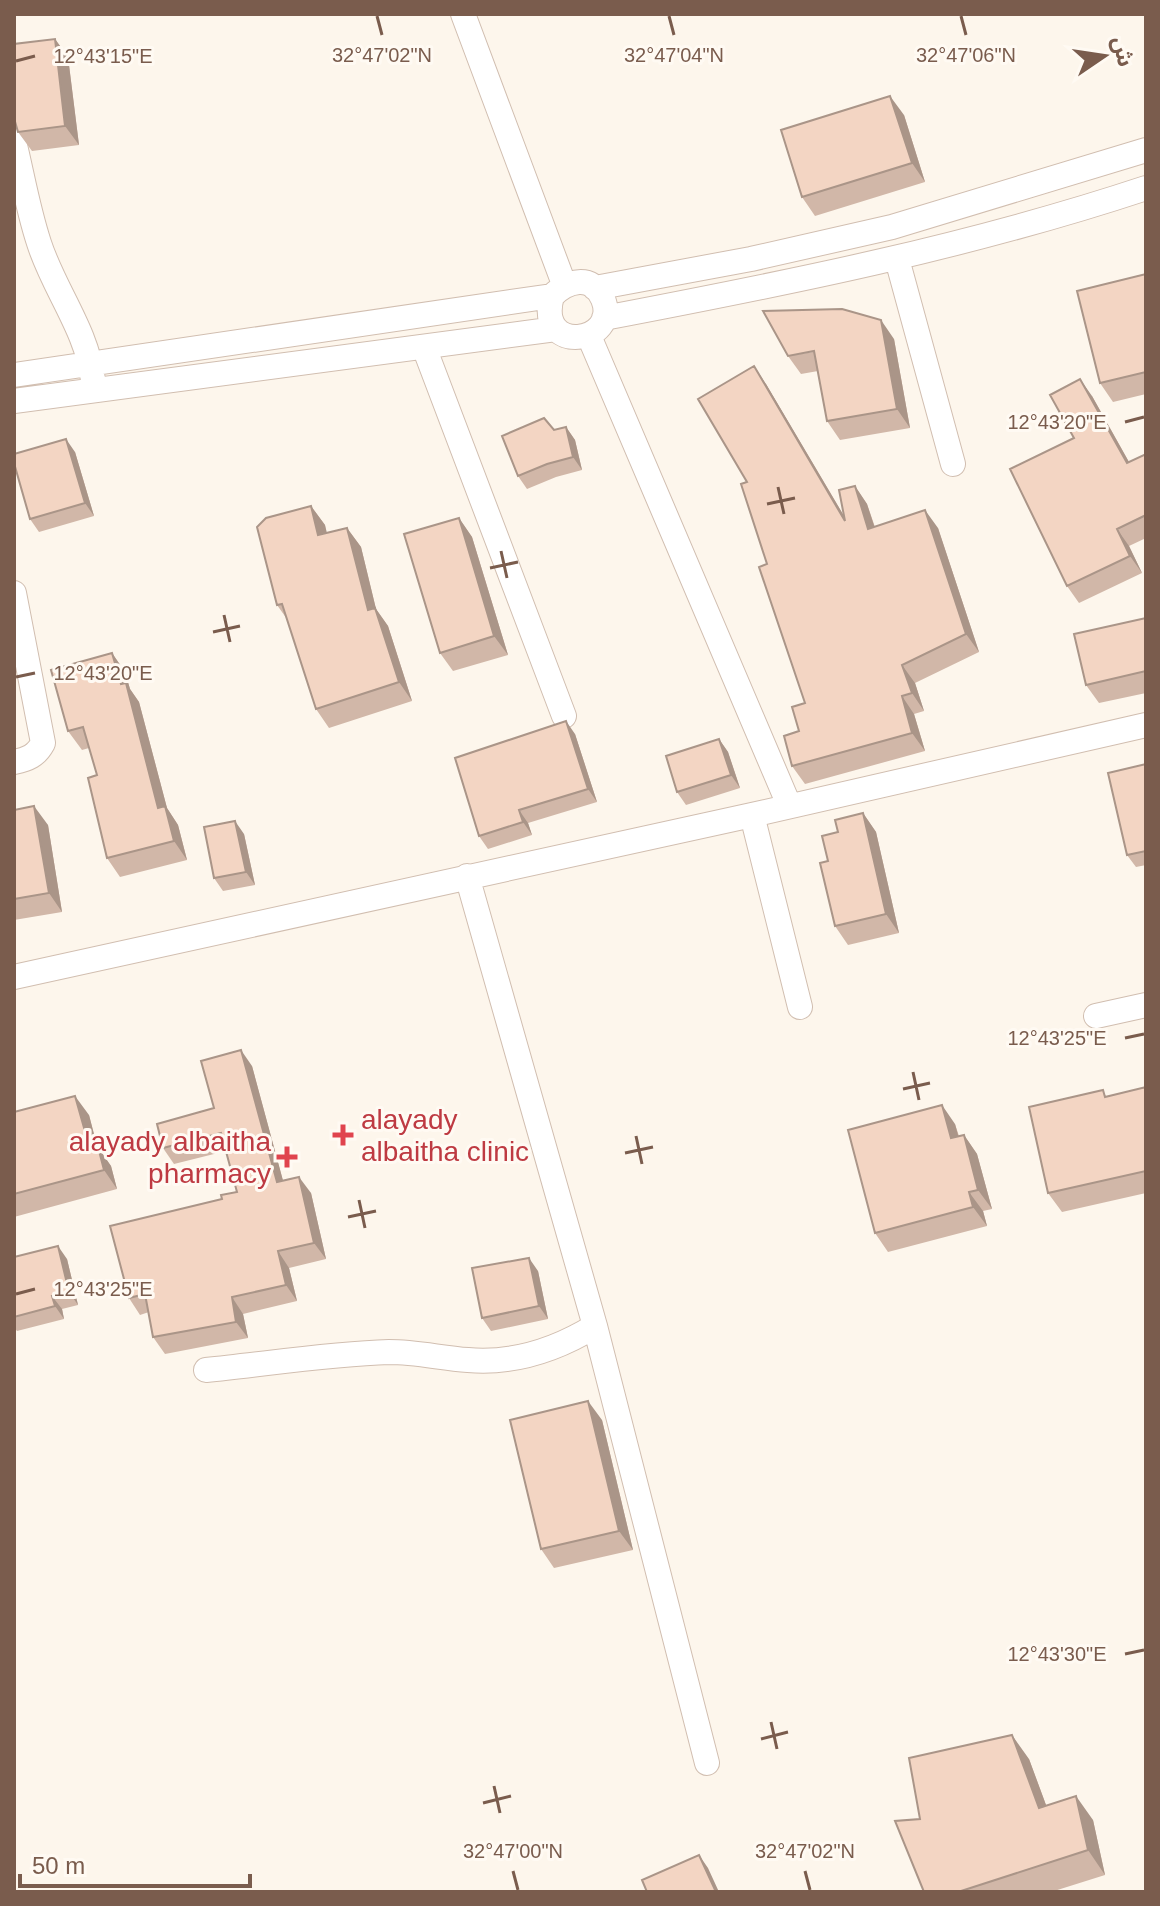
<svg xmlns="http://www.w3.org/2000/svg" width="1160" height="1906" viewBox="0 0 1160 1906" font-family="Helvetica,'Noto Sans Arabic',sans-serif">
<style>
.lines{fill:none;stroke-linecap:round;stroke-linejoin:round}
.street-casing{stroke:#d1beb0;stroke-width:26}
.street{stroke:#fff;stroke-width:24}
.wall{fill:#d1b7a8}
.shaded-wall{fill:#aa9588}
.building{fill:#f3d5c3;stroke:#aa9588;stroke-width:2}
.ticks{fill:none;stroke:#7a5c4d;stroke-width:3}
.health-dot{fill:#e0444e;stroke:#fffaf3;stroke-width:3}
.labels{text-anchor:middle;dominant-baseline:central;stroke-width:6;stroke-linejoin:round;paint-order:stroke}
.health-label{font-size:28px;fill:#be3a42;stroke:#fffaf3;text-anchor:start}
.ticks-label{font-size:20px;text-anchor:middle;fill:#7a5c4d;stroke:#fffaf3;stroke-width:6;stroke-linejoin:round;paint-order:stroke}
</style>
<rect width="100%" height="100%" fill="#fdf6ec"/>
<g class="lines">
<g class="street-casing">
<path id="street" d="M463,14l101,270
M14,141c8,33 14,69 25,102 15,47 48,87 54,137
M897,259l56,205
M595,288l156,-29 141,-32 254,-77
M604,318c184,-35 364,-71 542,-130
M589,336l200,469
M424,347l140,369
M14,375l538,-79c15,-15 40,-23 51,3 18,45 -68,57 -51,-3
M14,401l542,-72
M14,593l29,150c-7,13 -15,16 -29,19
M752,815l48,192
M467,876l128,450 112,437
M14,977l738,-162 394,-90
M1096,1016l50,-11
M206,1370c60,-6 122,-16 183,-18 27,0 52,6 79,8 47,4 88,-10 127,-34"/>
</g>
<use href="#street" class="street"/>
</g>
<path class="wall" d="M55,39l13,18 11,88 -47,6 -14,-19 -1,-5 -3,-2v-81z
M904,115l21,67 -110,34 -13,-19z
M1146,274v120l-33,8 -13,-19z
M894,339l16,89 -70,12 -13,-19 -9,-50 -17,3 -13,-18z
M766,384l78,132 11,-30 12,18 8,23 63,1 41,124 -64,31 9,28 -10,3 11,37 -120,33 -13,-18 13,-63 -58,-221z
M1092,396l37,66 17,-8v84l-17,8 13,27 -63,30 -12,-17 7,-148z
M566,427l9,13 7,30 -26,7 -29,12 -9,-13 36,-46z
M75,452l19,64 -55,16 -9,-13z
M311,506l14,19 1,8 21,-5 14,19 15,62 12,17 24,75 -83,27 -13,-19 -29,-90 -10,-14z
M459,518l13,19 36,118 -55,16 -13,-18z
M1146,618v75l-47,10 -13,-18z
M112,653l13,19 5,17 9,13 28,106 11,17 9,35 -67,17 -13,-19 -10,-83 -8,-27 -7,2 -14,-19z
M575,734l22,68 -69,21 4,12 -44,14 -9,-13z
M719,739l9,13 12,36 -54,17 -9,-13z
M1146,764v101l-10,2 -9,-12z
M14,810l34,15 14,87 -48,8z
M863,813l13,19 23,101 -51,12 -13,-19 -7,-65 10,-29z
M244,834l11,51 -32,6 -9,-13z
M252,1066l31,115 28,12 15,66 -37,9 8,33 -54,13 5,24 -83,16 -12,-17 -4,-25 -9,3 -11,-17 93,-99 15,-7 -11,-41 -52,13 -11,-16 51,-40z
M1146,1087v106l-84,19 -14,-19 60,-97z
M14,1112l75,3 8,32 14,19 6,23 -103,28z
M955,1124l4,12 5,-1 13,19 15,55 -9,2 4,15 -99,26 -13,-19z
M14,1257l53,2 11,46 -16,4 2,10 -47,12 -3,-4z
M538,1271l10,48 -57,12 -9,-13z
M602,1420l31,130 -79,18 -13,-19z
M1029,1759l17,46 47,15 12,55 -54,17h-127l-4,-73z"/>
<path class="shaded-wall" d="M55,39l13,18 11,88 -14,-19z
M890,96l14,19 21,67 -13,-19z
M881,320l13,19 16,89 -13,-19z
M754,366l12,18 91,154 -12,-17z
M1080,379l12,17 47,84 -12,-17z
M566,427l9,13 7,30 -9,-13z
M66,439l9,13 19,64 -9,-13z
M855,486l12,18 14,43 -13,-18z
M311,506l14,19 7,29 -14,-19z
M925,510l13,18 41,124 -13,-18z
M459,518l13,19 36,118 -14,-19z
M347,528l14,19 15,62 12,17 24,75 -13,-19 -31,-72z
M1117,529l12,17 13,27 -12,-17z
M112,653l13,19 5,17 9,13 28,106 11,17 9,35 -13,-19 -16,-33z
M902,665l13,18 9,28 -12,-18z
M902,696l12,18 11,37 -13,-18z
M566,721l9,13 22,68 -9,-13z
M719,739l9,13 12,36 -9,-13z
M34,806l14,19 14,87 -13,-19z
M519,810l9,13 4,12 -9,-13z
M863,813l13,19 23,101 -13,-19z
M235,821l9,13 11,51 -9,-13z
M241,1050l11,16 36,133 -11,-17z
M75,1096l14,19 14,53 -13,-19z
M942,1105l13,19 9,33 -13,-19z
M964,1135l13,19 15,55 -14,-19z
M98,1147l13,19 6,23 -13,-19z
M299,1177l12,16 15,66 -12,-16z
M969,1192l14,19 4,15 -14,-19z
M58,1246l9,13 11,46 -9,-13z
M278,1251l11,17 8,33 -11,-16z
M529,1258l9,13 10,48 -9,-13z
M52,1296l10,13 2,10 -9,-13z
M232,1297l11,17 5,24 -12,-16z
M588,1401l14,19 31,130 -14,-19z
M1012,1735l17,24 27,73 -17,-24z
M1076,1796l17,24 12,55 -17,-25z
M699,1855l9,13 11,24h-3z"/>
<path class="building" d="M55,39l10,87 -47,6 -4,-14v-74z
M890,96l22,67 -110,34 -21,-67z
M1146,274v98l-46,11 -23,-92z
M842,309l39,11 16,89 -70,12 -13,-70 -26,5 -25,-45z
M754,366l91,155 -6,-31 16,-4 13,43 57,-19 41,124 -64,31 10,28 -10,3 10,37 -120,33 -8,-30 15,-5 -7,-24 13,-4 -46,-136 8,-3 -26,-80 6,-2 -49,-83z
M1080,379l47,84 19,-9v61l-29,14 13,27 -63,30 -57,-117 64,-31 -24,-43z
M544,418l10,12 12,-3 7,30 -26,7 -29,12 -16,-40z
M66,439l19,64 -55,16 -16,-56v-9z
M311,506l7,29 29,-7 21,82 7,-2 24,74 -83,27 -34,-105 -5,1 -20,-78 9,-9z
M459,518l35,118 -54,17 -36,-119z
M1146,618v53l-60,14 -12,-51z
M112,653l9,31 5,-1 32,125 7,-2 9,35 -67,17 -19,-80 9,-3 -14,-48 -15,4 -17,-61z
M566,721l22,68 -69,21 4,12 -44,14 -24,-78z
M719,739l12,36 -54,17 -11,-36z
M1146,764v87l-19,4 -19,-82z
M34,806l15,87 -35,6v-89z
M863,813l23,101 -51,12 -15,-63 8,-2 -6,-25 16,-4 -3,-12z
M235,821l11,51 -32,6 -10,-51z
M241,1050l36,132 22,-5 15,66 -36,8 8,34 -54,12 4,25 -83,15 -8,-43 -16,4 -19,-72 112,-27 -1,-4 16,-3 -16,-59 -58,15 -6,-24 57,-16 -13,-47z
M1146,1087v84l-98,22 -19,-86 74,-17 2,7z
M75,1096l15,53 8,-2 6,23 -90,24v-82z
M942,1105l9,33 13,-3 14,55 -9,2 4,15 -98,26 -27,-103z
M58,1246l11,46 -17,4 3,10 -41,11v-60z
M529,1258l10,48 -57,12 -10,-50z
M588,1401l31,130 -78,18 -31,-129z
M1012,1735l27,73 37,-12 12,54 -130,42h-34l-29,-71 25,-2 -11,-61z
M699,1855l17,37h-69l-5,-12z"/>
<path class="ticks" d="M377,16l5,19M669,16l5,19M961,16l5,19M16,61l19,-5M1125,422l19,-5M778,487l6,27M767,504l28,-6M501,551l6,27M490,568l28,-6M224,615l6,27M213,632l27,-6M16,677l19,-4M1125,1038l19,-4M913,1072l6,28M903,1089l27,-6M636,1136l6,28M625,1153l28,-6M359,1200l6,28M348,1217l28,-6M16,1294l19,-5M1125,1654l19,-4M771,1722l6,27M761,1739l27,-7M494,1786l6,27M483,1803l28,-7M513,1871l5,19M805,1871l5,19"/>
<g class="health-dot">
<path d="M339 1123h8v8h8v8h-8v8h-8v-8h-8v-8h8z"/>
<path d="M283 1145h8v8h8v8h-8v8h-8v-8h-8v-8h8z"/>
</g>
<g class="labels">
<g class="health-label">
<text x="361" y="1119">alayady<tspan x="361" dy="32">albaitha clinic</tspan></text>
<text x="271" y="1141" text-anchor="end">alayady albaitha<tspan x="271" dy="32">pharmacy</tspan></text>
</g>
</g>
<g class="ticks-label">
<text x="966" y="62">32°47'06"N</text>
<text x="382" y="62">32°47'02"N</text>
<text x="674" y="62">32°47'04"N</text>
<text x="103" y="63">12°43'15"E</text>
<text x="1057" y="429">12°43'20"E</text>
<text x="103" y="680">12°43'20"E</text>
<text x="1057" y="1045">12°43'25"E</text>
<text x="103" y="1296">12°43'25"E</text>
<text x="1057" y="1661">12°43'30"E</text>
<text x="513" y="1858">32°47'00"N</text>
<text x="805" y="1858">32°47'02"N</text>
</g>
<rect width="1160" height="1906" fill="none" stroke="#7a5c4d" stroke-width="32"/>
<g transform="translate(1104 56) rotate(77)" stroke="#fffaf3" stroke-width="6" paint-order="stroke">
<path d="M0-6L14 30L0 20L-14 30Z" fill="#7a5c4d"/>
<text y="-12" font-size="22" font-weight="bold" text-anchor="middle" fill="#7a5c4d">ش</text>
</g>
<path d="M20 1874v12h230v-12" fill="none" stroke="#7a5c4d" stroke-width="4"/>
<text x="32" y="1874" font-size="24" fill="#7a5c4d" stroke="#fffaf3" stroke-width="6" paint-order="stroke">50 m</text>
</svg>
